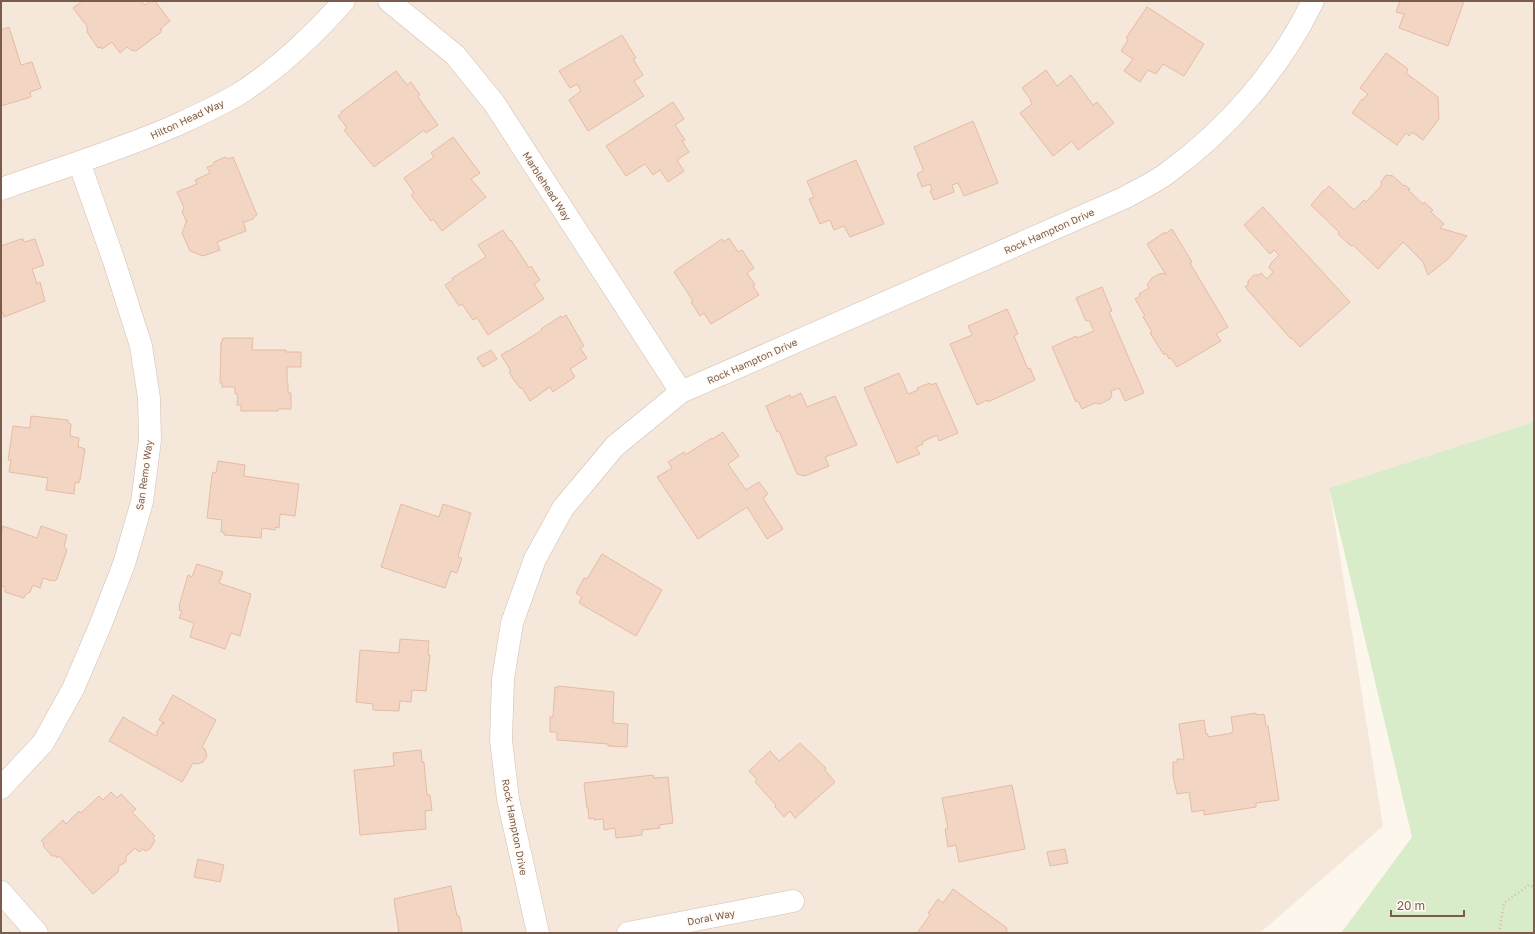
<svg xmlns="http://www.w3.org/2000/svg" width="1535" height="934" viewBox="0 0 1535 934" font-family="'Golos Text',sans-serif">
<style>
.residential{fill:#f5e8da}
.green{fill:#d8ecc9}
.building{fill:#f3d5c3;stroke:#e6bba3}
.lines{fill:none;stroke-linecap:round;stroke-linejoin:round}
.minor-casing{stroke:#d1beb0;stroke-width:23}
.path{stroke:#d9b8a5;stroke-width:2.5;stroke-dasharray:1 3;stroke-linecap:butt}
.minor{stroke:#fff;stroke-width:22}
.labels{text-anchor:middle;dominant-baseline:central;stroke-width:3;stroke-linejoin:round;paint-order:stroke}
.street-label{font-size:10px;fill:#7a5c4d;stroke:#fffaf3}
</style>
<rect width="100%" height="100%" fill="#fdf6ec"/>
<path class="residential" d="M1,1h1533v422l-205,65 54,338 -123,107h-1259z"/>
<path class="green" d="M1534,422v511h-193l71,-96 -83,-349z"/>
<path class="building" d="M80,1h61l4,4 5,-4h5l15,20 -10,8 2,1 -2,3 -24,18 -5,-1 -4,-3 -7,6 -8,-11 -10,7 -1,-2 -3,1 -11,-16v-6l-14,-18 8,-6z
M1400,1h64l-16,45 -49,-18 5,-14 -8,-2z
M1147,7l57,37 -20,32 -21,-12 -7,10 -8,-4 -8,12 -16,-11 9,-12 -12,-8 7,-11 -2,-2z
M9,27l12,38 11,-3 9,26 -11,4 1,5 -30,9v-76z
M622,35l14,23 -3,1 10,16 -9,6 10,15 -56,35 -19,-31 12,-9 -4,-7 -7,4 -11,-17z
M1386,53l22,16 -2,4 32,24 1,22 -16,21 -11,-8 -3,4 -3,-3 -9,12 -45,-32 10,-14 1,1 5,-6 -8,-6z
M1046,70l11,16 14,-11 22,30 4,-3 17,21 -36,27 -6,-9 -19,15 -33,-43 12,-9 -2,-3 1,-1 -9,-12z
M396,71l11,14 4,-3 9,13 -2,2 20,28 -12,8 -2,-3 -50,37 -30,-37 3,-2 -9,-12 4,-3 -1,-1z
M673,102l11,17 -9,6 10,15 -3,1 7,11 -12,8 7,11 -16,11 -8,-12 -7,5 -8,-11 -19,12 -20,-30z
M973,121l25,62 -34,13 -6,-13 -6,2 2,7 -20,8 -4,-9 2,-1 -2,-6 -8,3 -5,-13 6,-3v-2l-9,-22z
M453,137l27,36 -9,6 15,18 -44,34 -9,-12 -2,2 -20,-26 3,-2 -10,-15 30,-21 -3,-4z
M225,157l3,2 5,-2 24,58 -2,1 -2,3 -8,3 -2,-1 3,10 -29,11 3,8 -17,6 -13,-5 -8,-18 5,-13 -1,1 -4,-10 2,-3 -7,-16 20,-8 -2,-4 15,-7 -3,-6 6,-2 1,-3z
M856,160l28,64 -34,13 -6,-11 -10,4 -4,-10 -10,4 -11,-25 5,-2 -7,-16z
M1386,175l7,1 11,10 1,-1 5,4 -2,1 15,14 1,-2 9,8 -2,2 13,12 -4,4 27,8 -18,22 -21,17 -5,-13 -20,-20 -25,27 -25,-24 -2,1 -13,-12 1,-2 -28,-27 13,-15v1l5,-5 25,24 10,-10 2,2 15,-16v-4z
M1263,207l87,95 -50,45 -8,-9 -1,1 -46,-52 3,-2v-4l6,-6h5l2,-2 6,6 6,-7 -4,-4 3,-6 7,-7 -5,-5 -4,4 -26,-29z
M1172,229l20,33 -2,1 38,64 -12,7 5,7 -44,26 -6,-9 -2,1 -3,-6 -2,2 -14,-22 2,-1 -9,-15 2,-1 -10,-17 5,-3 -1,-2 10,-6 -2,-3 5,-7 7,-4 6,-1 1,2 -19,-31 18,-12v2z
M503,230l7,11 1,-1 18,28 2,-2 9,14 -6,4 10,15 -56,36 -11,-17 -4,2 -11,-16 -3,2 -14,-21 8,-5 -1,-2 34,-21 -8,-12z
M729,238l9,14 4,-2 12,18 -7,5 8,12 -2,1 6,9 -48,29 -7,-11 -4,3 -9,-14 2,-1 -19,-29 5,-4 43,-29 2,3z
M21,239h2l1,3 11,-3 9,26 -12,4 5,15 3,-2 5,19 -41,16 -3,-9v-62z
M1102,287l10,24 -3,1 35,81 -19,8 -6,-13 -8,3 1,4 -2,4 -10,5 -5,-1 -13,6 -4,-8 -2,1 -24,-55 24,-11 1,2 17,-7 -5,-11 -3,1 -10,-23z
M1007,309l11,25 -4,2 14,33 2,-1 5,12 -47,22 -1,-2 -10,5 -27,-61 22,-9 -4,-9z
M566,315l18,31 -4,2 7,10 -17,11 5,8 -22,15 -3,-5 -20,14 -8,-13h-2l-6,-8 -5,-8 2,-1 -10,-16 6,-4v1l35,-22 -1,-1 20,-13 1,2z
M223,338h30l-1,12h34v2h15v15h-14v16h1v10h3v16h-13v2h-37v-6h-4l1,-11h-3v-7h-13v-4h-2l1,-41h1z
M491,350l6,9 -14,8 -6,-9z
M899,373l9,21 10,-4 -1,-2 13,-5 1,2 5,-2 22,50 -19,8 -2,-6 -15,7 1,2 -7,3 4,7 -23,9 -33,-75z
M801,393l6,14 28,-11 22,49 -32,12 4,9 -24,10 -8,-2 -18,-43 -2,1 -11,-26 24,-11 1,3z
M31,416l37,4v3l3,1 -1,12 9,2 -1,9 5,1v1h2l-5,31h-1v3l-4,-1 -1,12 -28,-4 2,-12 -39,-6 2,-12h-3l5,-34 17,2z
M723,432l16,24 -11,8 18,26 13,-8 9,12 -5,4 20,31 -16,10 -20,-32 -49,32 -41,-62 15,-9 -4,-6 16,-10 1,3 27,-17 1,1z
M218,461l27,4 -1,11 55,8 -4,32 -15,-2 -1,14 -4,-1v3l-13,-2 -1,10 -37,-3v-3h-3l1,-12 -15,-2 5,-43 1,-3 3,1z
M401,504l38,13 4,-13 28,9 -13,44 4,1 -5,15 -6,-2 -6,17 -64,-21z
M3,526l34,12 4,-12 26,9 -3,12 3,3 -10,29 -2,2 -2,-1 -1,1 -9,-3 -3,10 -7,-3 -3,7 -5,3 -1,3 -19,-6v-5l-4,-1v-53z
M602,554l60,36 -26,46 -57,-33 3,-6 -6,-4 8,-15 3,1z
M197,564l26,8 -4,11 32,11 -11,42 -9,-3 -6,16 -35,-12 4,-14 -15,-5 3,-7 -3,-1 1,-3 -1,-1 9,-31 4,2z
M400,639l29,2 -1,14h2l-4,36 -14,-1 -1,12 -11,-1 -1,10 -26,-1v-6l-17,-2 4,-52 39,3z
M558,686l56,6 -1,31 15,1 -1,23 -19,-1v-2l-51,-4v-8h-7v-15h3l2,-30 3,1z
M173,695l43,25 -14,27 3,2 2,7 -4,6 -6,2 -4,-1 -11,19 -73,-41 14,-24 33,19 2,-2 -2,-1 6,-10 2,1 1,-1 -6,-3z
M1256,713v2l8,-1 2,12h2l11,74 -23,3v4l-52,8v-5l-12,2 -3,-20 -12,2 -4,-18v-14h4v-3h7l-5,-35 25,-4 2,14h2v3l24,-4v-2l1,-1 -2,-13z
M800,743l26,25 -1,2 10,12 -40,36 -5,-7 -6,6 -9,-10 1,-2 -21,-23 2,-2 -8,-9 21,-20 9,10z
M421,750l1,12h2l3,33h3l2,15 -7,1 1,18 -66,6 -6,-65 40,-4 -1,-13z
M653,775l1,3 14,-1 5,46 -14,2 1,3 -18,2v5l-26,3 -1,-10 -11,2 -1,-11 -9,1v-2l-5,1 -1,-11h-1l-3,-25z
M1012,785l13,64 -66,13 -3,-17 -8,2 -3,-18h3l-6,-31z
M111,792l6,6 4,-4 15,15 -4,3 23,24 -2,2 2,3 -5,8 -5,2 -2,-2 -4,3 -4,-4 -9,9v5l-7,4 -1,6 -25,22 -34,-38 -2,2 -1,-2h-4l-9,-10 1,-3 -3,-2 22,-21 3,4 13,-13 2,2 18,-17 4,4z
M1065,849l3,14 -18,3 -3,-14z
M198,859l26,6 -4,17 -26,-5z
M451,886l6,30h2l3,16 -6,1h-57l-5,-34z
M953,889l54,39 -1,2 3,3h-92l13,-18 -2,-2 10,-14 5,4z"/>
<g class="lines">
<g class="minor-casing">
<path id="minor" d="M389,1l66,54 39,48 187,289
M1,189c57,-20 115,-38 171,-62 22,-10 45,-20 65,-32 40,-25 76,-59 107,-94
M1,788l42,-45 30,-54 27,-63 24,-62 18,-62 8,-62 -1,-42 -8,-52 -27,-85 -35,-99
M1,892l36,41
M538,933l-30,-134 -7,-59 2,-61 9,-56 23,-64 28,-51 52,-62 66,-54 443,-194c14,-8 30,-15 42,-24 62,-45 114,-105 147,-173
M628,933l165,-32"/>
</g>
<path class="path" d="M1499,933l5,-30 25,-18 5,2"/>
<use href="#minor" class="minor"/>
</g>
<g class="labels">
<g class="street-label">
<text transform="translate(187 119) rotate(-25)">Hilton Head Way</text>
<text transform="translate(547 186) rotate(57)">Marblehead Way</text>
<text transform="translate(1049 231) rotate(-24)">Rock Hampton Drive</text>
<text transform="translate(752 361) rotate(-24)">Rock Hampton Drive</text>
<text transform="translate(144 475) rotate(-82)">San Remo Way</text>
<text transform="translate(515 827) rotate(79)">Rock Hampton Drive</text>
<text transform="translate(711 917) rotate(-11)">Doral Way</text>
</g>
</g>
<rect width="1535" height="934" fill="none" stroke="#7a5c4d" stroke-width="4"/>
<path d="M1391 910v6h73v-6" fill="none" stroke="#7a5c4d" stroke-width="2"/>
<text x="1397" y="910" font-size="12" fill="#7a5c4d" stroke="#fffaf3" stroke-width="3" paint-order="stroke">20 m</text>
</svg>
